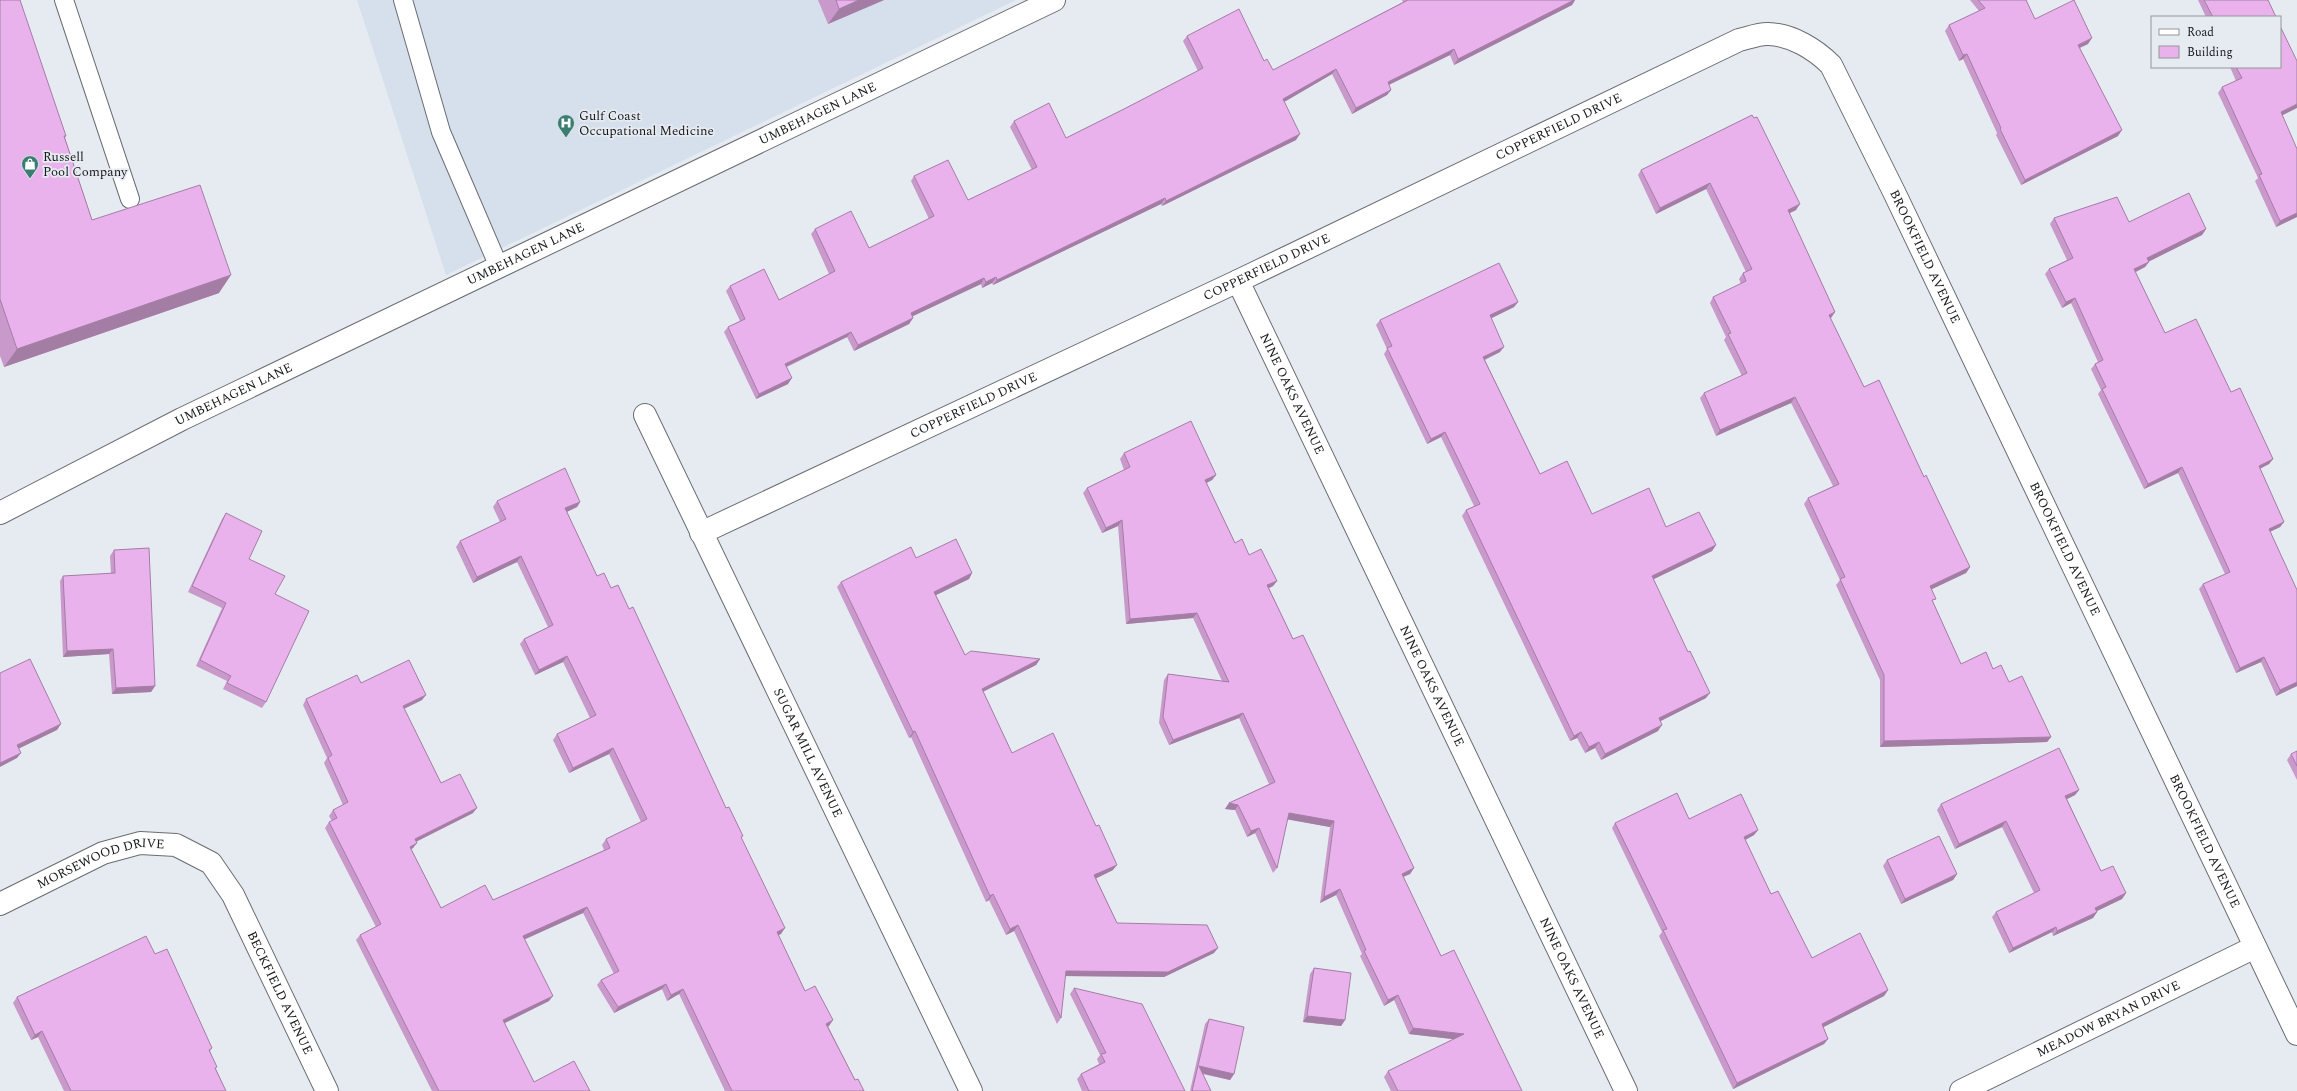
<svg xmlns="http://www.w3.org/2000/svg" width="2297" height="1091" viewBox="0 0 2297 1091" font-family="Spectral,serif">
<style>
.built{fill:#d6dfec}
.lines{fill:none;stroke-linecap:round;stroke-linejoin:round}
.lane-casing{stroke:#696d72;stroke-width:20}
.street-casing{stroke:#696d72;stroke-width:24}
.lane{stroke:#fff;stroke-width:18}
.street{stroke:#fff;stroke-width:22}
.wall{fill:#c999cb}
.shaded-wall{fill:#a47da5}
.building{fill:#eab2ec;stroke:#a47da5}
.labels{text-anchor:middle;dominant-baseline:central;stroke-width:3.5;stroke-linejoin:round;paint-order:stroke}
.street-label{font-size:13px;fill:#17191b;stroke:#e6ebf1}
.poi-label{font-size:13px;fill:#17191b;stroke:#e6ebf1;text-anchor:start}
</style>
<rect width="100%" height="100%" fill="#e6ebf1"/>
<path class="built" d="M357,0h659l-570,275z"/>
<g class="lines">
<g class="lane-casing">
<path id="lane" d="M64,0l66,199
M403,0l38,132 58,135"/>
</g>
<g class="street-casing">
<g id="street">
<path id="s1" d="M1238,281l388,810"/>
<path id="s2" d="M645,415l326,676"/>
<path id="s3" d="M0,513l182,-94 872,-419"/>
<path id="s4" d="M701,533l537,-252 501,-241c9,-2 21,-7 30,-6 23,1 46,15 62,31l63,127 403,842"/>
<path id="s5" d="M0,904l103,-51 37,-10 36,2 35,18 22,32 94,196"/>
<path id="s6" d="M1961,1091l294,-144"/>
</g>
</g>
<use href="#lane" class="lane"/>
<use href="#street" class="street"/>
</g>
<path class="wall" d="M0,0l66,136 -1,2 27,82 127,73 -215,74 -4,-11z
M818,0h66l-56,24z
M1402,0h173l-3,5 -118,60 -4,-10 -61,30 2,5 -4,5 -35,19 -20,-40 -48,28 12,38 -134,66 -1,-2 -168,81 -1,-2 -10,5 -1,-4 -69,32 1,2 -4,6 -55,27 -7,-14 -60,30 1,17 -32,15 -32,-67 4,-5 12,-6 -14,-30 4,-5 49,14 50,-26 -18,-40 4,-5 54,19 60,-29 -18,-38 3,-5 54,24 64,-30 -22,-43 4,-6 52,17 58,-29 74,-38 -15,-30 4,-5 77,25 9,9 130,-68z
M1970,0h56l9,19 53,25 -8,4 38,88 -97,49 -25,-50 1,-2 -34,-74 -4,2 -14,-30 4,-6 30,-14z
M2198,0h70l8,17h-70z
M2230,67h50l2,48 15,102 -21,10 -21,-46 3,-3 -40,-85 4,-6 14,-6z
M1752,115l44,95 -7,3 46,99 -5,6 34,69 60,90 46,90 -4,6 -35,16 2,13 28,62 32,5 16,13 42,55 -4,5 -167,5v-67l-44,-95 4,-5 -36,-76 4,-6 25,-12 -42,-83 -75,33 -16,-38 4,-5 38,-17 -18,-36 2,-3 -16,-34 3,-6 28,-13 -2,-5 4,-6 3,-1 -40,-83 -50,25 -18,-39 3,-5z
M2054,218l75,4 77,7 -4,6 -53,26 -4,6 -10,5 30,61 66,59 42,67 -4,5 -9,5 24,53 -4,5 -10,5 27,154 -21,10 -15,-34 -25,11 -37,-84 4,-5 22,-10 -47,-101 -34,16 -46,-95 3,-4 -10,-21 4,-5 3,-2 -27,-59 -9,5 -17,-34 4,-5 18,-9 -17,-36z
M1518,302l-4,5 -23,11 9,34 -15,8 55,114 52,40 74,13 50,18 -4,6 -59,28 53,119 -46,23 -2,10 -57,29 -6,-12 -10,5 -8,-15 -7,3 -108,-225 4,-6 8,-4 -33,-69 -14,7 -43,-90 3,-5 -11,-24 4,-5z
M1124,453l92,22 -4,5 -6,3 29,60 42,38 -4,5 -4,2 24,51 121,229 -4,6 -7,3 38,79 81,135h-131l-7,-14 4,-6 66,-32 -45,-5 -15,-34 -10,6 -24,-50 2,-2 -26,-59 -16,8 10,-76 -43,-8 -10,49 -4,5 -18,-40 -8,4 -12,-27 -10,-1 4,-6 40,-19 -30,-66 -70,27 -10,-22 5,-43 4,-6 54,7 -29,-63 -67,6 -8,-98 -16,7 -19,-40 4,-5 37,-18 -4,-11z
M497,501l83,1 -3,5 -10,5 30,64 14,12 115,220 15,30 40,96 -3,1 27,56 24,35h-1l27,54 9,11h-139l-46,-97 -12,7 -5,-12 -48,24 -17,-28 4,-5 13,-6 -31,-61 -59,26 25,62 -45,22 30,59 56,9h-158l-76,-151 4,-5 16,-8 -51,-99 4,-6 3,-1 -3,-5 4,-6 10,-5 -19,-42 3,-5 -24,-53 3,-6 55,-16 61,17 -18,9 37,74 32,30 -57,29 -3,6 -2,1 30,59 52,-8 111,-50 -2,-5 4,-6 35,-17 -32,-68 -40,19 -16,-33 4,-6 33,-16 -27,-56 -28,13 -15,-31 4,-5 24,-12 -31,-65 -44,21 -17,-36 4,-6 40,-19 -7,-15z
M226,513l23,46 26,35 -9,108 -4,6 -39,-19 4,-8 -31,-15 26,-58 -34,-16 34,-73z
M114,550l41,136 -4,6 -39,2 -3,-40 -46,3 -3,-76 3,-5 48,-2 -1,-18z
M916,558l56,15 -3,6 -33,16 29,60 75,4 -4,6 -53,27 29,61 101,117 -17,8 21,45 97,30 -50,24 -99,-1 -4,42 -4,6 -43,-93 -8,4 -17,-35 -3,2 -75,-165 -2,1 -72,-151 4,-5z
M2297,751v29l-10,-20 4,-6z
M2079,790l-4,5 -8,4 34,72 25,22 -4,6 -26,12 1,1 -4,6 -40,18 -1,-4 -43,21 -17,-36 4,-5 38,-19 -32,-66 -47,22 -18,-39 4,-6z
M1689,819l69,11 -4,5 -9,5 26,54 41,64 76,32 -4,6 -61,31 5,12 -4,5 -91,45 -74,-153 3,-4 -50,-104 3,-5z
M1887,860l70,14 -4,6 -52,24 -18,-38z
M155,954l57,94 -2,3 6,18 10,22h-162l-26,-54 -7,3 -18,-37 4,-6z
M1314,968l31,52 -4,6 -38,-4 7,-48z
M1074,988l111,103h-103l-5,-12 4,-5 18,-10 -2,-5 3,-4 -30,-61z
M1209,1019l25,55 -4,6 -28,-6 9,17h-21l15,-67z"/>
<path class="shaded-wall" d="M859,0h25l-56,24 11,-15z
M1574,0h1l-3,5 -118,60 4,-6z
M2092,38l-4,6 -14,6 4,-5z
M1454,49l-4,6 -66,32 4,-5z
M1967,54l-4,5 -4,2 4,-6z
M1336,69l-4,5 -53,31 4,-6z
M1391,90l-4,5 -35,19 4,-6z
M2297,104v4l-20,10 4,-6z
M2122,130l-4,6 -97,49 4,-5z
M1300,134l-4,6 -134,66 4,-5z
M1710,183l-4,6 -50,25 4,-6z
M1165,198l-4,6 -168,81 4,-5z
M1800,204l-4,6 -12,6 4,-6z
M2297,213v4l-21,10 4,-6z
M2206,229l-4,6 -58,29 3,-6z
M2149,262l-4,5 -15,8 4,-6z
M231,275l-12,18 -215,74 13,-18z
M996,277l-4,6 -10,5 4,-6z
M984,278l-3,6 -74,35 4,-6z
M2075,298l-4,5 -9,5 4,-6z
M1518,302l-4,5 -28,14 4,-6z
M1835,312l-4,6 -6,3 4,-6z
M913,318l-4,6 -55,27 4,-6z
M851,332l-4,5 -66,32 4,-5z
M1504,347l-4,5 -21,10 4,-5z
M792,378l-4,6 -32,15 3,-5z
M1795,397l-4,6 -75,33 4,-6z
M1445,432l-4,5 -14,7 4,-5z
M2273,459l-4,5 -14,7 4,-5z
M2182,467l-4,6 -34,16 4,-5z
M1216,475l-4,5 -11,6 4,-6z
M580,502l-3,5 -15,7 3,-6z
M1122,520l-4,6 -16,7 4,-5z
M2284,522l-4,5 -15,7 4,-5z
M1716,545l-4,6 -64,31 4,-6z
M521,556l-4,6 -44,21 4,-6z
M1970,567l-4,6 -40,19 4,-6z
M972,573l-3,6 -39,19 4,-6z
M1277,581l-4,5 -10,5 4,-6z
M1197,613l-4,5 -67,6 4,-5z
M113,649l-4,5 -46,3 4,-6z
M567,656l-4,6 -28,13 4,-5z
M2264,657l-3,5 -25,11 4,-5z
M1040,659l-4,6 -58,29 4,-5z
M2297,682v4l-21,10 4,-6z
M155,686l-4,6 -39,2 4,-6z
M1710,693l-4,5 -51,26 4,-6z
M426,695l-4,5 -23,11 4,-5z
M1243,713l-4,5 -70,27 4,-5z
M61,724l-4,6 -43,21 3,-6z
M1662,725l-4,6 -57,29 4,-6z
M915,731l-4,6 -2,1 4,-6z
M1581,732l-4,6 -7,3 4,-5z
M2051,737l-4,5 -167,5 4,-6z
M1599,742l-4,6 -10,5 4,-6z
M613,748l-4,6 -40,19 4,-5z
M21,753l-4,5 -17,9v-4z
M2079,790l-4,5 -14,7 4,-6z
M1229,803l9,2 -3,5 -10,-1z
M477,808l-4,5 -62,31 4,-5z
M1289,813l45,8 -4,6 -45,-8z
M2006,821l-4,6 -47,22 4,-5z
M1259,828l-4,5 -8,4 4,-6z
M1758,830l-4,5 -14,8 4,-6z
M417,843l-4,5 -7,4 4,-5z
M1117,865l-4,5 -22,11 3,-6z
M1414,868l-4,6 -12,5 4,-5z
M1957,874l-4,6 -52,24 4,-5z
M1340,889l-4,6 -16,8 4,-6z
M2126,893l-4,6 -31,15 4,-6z
M993,894l-4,6 -3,2 4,-6z
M587,907l-4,6 -64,29 4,-6z
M2097,912l-4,6 -40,18 4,-5z
M1018,925l-4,6 -8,4 4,-6z
M2056,927l-4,5 -43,21 4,-5z
M785,928l-4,6 -8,4 4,-6z
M1218,948l-4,5 -50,24 -102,-1 4,-5z
M666,984l-4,5 -48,24 4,-6z
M683,989l-4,5 -12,7 4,-6z
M1888,990l-4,6 -66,34 4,-6z
M1398,995l-4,5 -10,6 4,-6z
M553,996l-4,5 -50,25 4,-6z
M1307,1016l38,4 -4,6 -38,-4z
M833,1020l-4,6 -7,3 4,-5z
M1413,1028l51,6 -4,6 -51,-6z
M42,1031l-4,6 -7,3 4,-5z
M1828,1039l-4,5 -91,45 4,-6z
M1199,1066l35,8 -4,6 -33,-8z"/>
<path class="building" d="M0,0h20l46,136h-2l28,84 108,-35 31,90 -214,74 -17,-50z
M836,0h23l-20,9z
M1408,0h166l-116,59 -4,-10 -66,33 3,8 -35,18 -20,-39 -53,30 17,35 -134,67 -1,-3 -168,82 -1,-3 -10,5 -2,-4 -73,35 2,5 -55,27 -7,-13 -66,32 7,14 -33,16 -31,-67 17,-8 -15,-33 34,-17 15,31 56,-29 -20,-42 36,-18 18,37 65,-32 -20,-40 34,-16 20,40 69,-33 -23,-46 35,-18 17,35 58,-29 79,-41 -16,-32 52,-27 25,52 3,-2 6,11z
M1978,0h48l9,19 39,-19 18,38 -14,7 44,85 -97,50 -25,-51 1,-1 -34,-74 -4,1 -14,-30 36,-17z
M2204,0h64l8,17h-63z
M2280,26l17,35v43l-16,8 16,37v64l-17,8 -21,-46 3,-1 -40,-87 20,-9 -6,-11h44z
M1752,115l2,3 3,-1 43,87 -12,6 47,102 -6,3 35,72 15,-7 45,97 2,-2 44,92 -40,19 6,13 -4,1 29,64 25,-12 7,17 8,-4 8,17 13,-6 29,61 -167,4v-66l-44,-96 5,-2 -37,-79 31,-14 -44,-87 -75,33 -16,-37 43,-20 -19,-39 3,-1 -18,-36 33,-16 -3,-8 9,-4 -42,-86 -50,25 -19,-38z
M2189,193l17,36 -59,29 2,4 -15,7 31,64 31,-14 35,73 9,-4 33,71 -14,7 25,56 -15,7 28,61v92l-17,8 -16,-33 -24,11 -37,-84 27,-12 -48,-105 -34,17 -46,-95 4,-2 -11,-23 8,-4 -28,-62 -9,4 -17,-33 24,-11 -19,-40 63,-21 12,25z
M1499,263l19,39 -28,13 14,32 -21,10 57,117 27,-13 25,53 57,-26 17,39 33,-15 17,33 -64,31 36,76 2,-1 20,42 -51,25 3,7 -57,29 -6,-12 -10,5 -8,-15 -7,4 -108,-226 14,-6 -35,-72 -14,7 -44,-91 5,-2 -12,-26z
M1191,421l25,54 -11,5 30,63 7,-4 7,16 12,-6 16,32 -10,4 26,54 10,-4 111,233 -12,6 39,82 13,-6 68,141h-124l-10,-20 76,-37 -51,-6 -15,-33 -10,5 -24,-49 2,-1 -26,-61 -16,8 10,-76 -45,-8 -12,55 -18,-40 -8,3 -13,-26 -9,-2 46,-21 -32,-69 -70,27 -10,-23 5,-43 61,8 -32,-69 -67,6 -8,-99 -16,8 -19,-40 43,-21 -6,-14z
M565,468l15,34 -15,6 32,68 7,-3 7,15 7,-3 11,24 4,-2 93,201 3,-1 14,29 -2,1 44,91 -8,4 28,59 10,-5 18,34 -7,4 29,56 3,-1 6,12h-132l-49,-102 -12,6 -5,-11 -48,23 -17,-27 18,-9 -32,-64 -64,29 30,60 -50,24 31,62 40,-21 16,30h-151l-79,-156 21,-11 -52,-102 8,-4 -4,-8 15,-8 -20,-44 4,-3 -26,-56 51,-24 4,8 48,-23 17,35 -23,11 38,77 19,-9 17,34 -62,31 2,4 -7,4 31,61 44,-23 8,15 117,-52 -4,-9 41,-20 -34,-71 -40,20 -16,-34 39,-19 -29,-59 -28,14 -15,-31 29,-14 -32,-69 -44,21 -17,-36 46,-22 -9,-18z
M226,513l36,18 -13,28 36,17 -10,18 34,17 -43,91 -39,-19 4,-7 -31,-16 26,-57 -34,-17z
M956,539l16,34 -38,19 31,63 6,-4 69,8 -58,30 30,64 41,-20 43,93 3,-1 18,40 -23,10 23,48 90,2 11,23 -50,24 -102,-1 -5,47 -43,-93 -8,4 -17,-35 -3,2 -75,-165 -2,1 -72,-150 70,-35 5,11z
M149,548l6,138 -39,2 -3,-39 -46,2 -4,-75 52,-3 -1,-23z
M30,659l31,65 -44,21 4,8 -21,10v-90z
M2059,748l20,42 -14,6 36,75 12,-5 13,27 -31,15 2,4 -40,19 -1,-4 -43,21 -17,-36 44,-22 -34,-69 -47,23 -18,-40z
M2297,751v15l-6,-12z
M1677,793l12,26 52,-25 17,36 -14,7 27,57 7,-3 34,67 48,-25 28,57 -66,34 6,15 -91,44 -74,-153 4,-1 -52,-106z
M1939,836l18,38 -52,25 -18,-39z
M146,936l9,18 12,-5 45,99 -3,2 8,17 -2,1 11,23h-155l-29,-60 -7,4 -18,-38z
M1314,968l37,5 -6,47 -38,-4z
M1074,988l68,16 43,87h-96l-8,-17 24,-12 -4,-8 5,-1z
M1209,1019l35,8 -10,47 -35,-8 12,25h-19z"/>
<defs>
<g id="hospital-pin" transform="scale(0.9)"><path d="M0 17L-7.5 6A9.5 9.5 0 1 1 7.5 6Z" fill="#3a7e72" stroke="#e6ebf1"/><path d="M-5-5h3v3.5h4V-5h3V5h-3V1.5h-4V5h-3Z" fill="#fff"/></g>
<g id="shop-pin" transform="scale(0.9)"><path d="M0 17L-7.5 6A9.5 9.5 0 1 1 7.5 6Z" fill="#3a7e72" stroke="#e6ebf1"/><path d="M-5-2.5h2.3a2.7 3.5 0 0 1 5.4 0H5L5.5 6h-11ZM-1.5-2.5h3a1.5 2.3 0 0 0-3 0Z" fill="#fff"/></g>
</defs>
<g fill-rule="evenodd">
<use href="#hospital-pin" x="566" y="123"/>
<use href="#shop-pin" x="30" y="164"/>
</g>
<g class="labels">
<g class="street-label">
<text stroke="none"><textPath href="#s3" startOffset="910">UMBEHAGEN LANE</textPath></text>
<text stroke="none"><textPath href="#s4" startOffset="949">COPPERFIELD DRIVE</textPath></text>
<text stroke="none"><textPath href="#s3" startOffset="586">UMBEHAGEN LANE</textPath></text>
<text stroke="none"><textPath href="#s4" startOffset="1464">BROOKFIELD AVENUE</textPath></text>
<text stroke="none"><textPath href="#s4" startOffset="625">COPPERFIELD DRIVE</textPath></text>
<text stroke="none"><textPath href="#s1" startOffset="125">NINE OAKS AVENUE</textPath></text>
<text stroke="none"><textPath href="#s3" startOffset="262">UMBEHAGEN LANE</textPath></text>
<text stroke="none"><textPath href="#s4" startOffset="301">COPPERFIELD DRIVE</textPath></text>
<text stroke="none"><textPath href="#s4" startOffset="1788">BROOKFIELD AVENUE</textPath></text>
<text stroke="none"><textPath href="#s1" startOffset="449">NINE OAKS AVENUE</textPath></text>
<text stroke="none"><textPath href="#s2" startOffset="375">SUGAR MILL AVENUE</textPath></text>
<text stroke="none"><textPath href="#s4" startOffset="2112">BROOKFIELD AVENUE</textPath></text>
<text stroke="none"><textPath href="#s5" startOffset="110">MORSEWOOD DRIVE</textPath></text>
<text stroke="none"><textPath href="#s1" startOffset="773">NINE OAKS AVENUE</textPath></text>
<text stroke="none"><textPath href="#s5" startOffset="376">BECKFIELD AVENUE</textPath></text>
<text stroke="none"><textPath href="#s6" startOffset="164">MEADOW BRYAN DRIVE</textPath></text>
</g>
<g class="poi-label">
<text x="579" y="116">Gulf Coast<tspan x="579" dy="15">Occupational Medicine</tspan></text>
<text x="43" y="157">Russell<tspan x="43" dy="15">Pool Company</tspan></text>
</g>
</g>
<rect x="2151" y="16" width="130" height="52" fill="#e6ebf1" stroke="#93979b"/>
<rect x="2159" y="29" width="20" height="6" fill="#ffffff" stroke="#93979b"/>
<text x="2187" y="36" font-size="12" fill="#17191b">Road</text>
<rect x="2159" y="46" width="20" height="12" fill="#eab2ec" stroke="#93979b"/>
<text x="2187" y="56" font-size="12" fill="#17191b">Building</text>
</svg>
